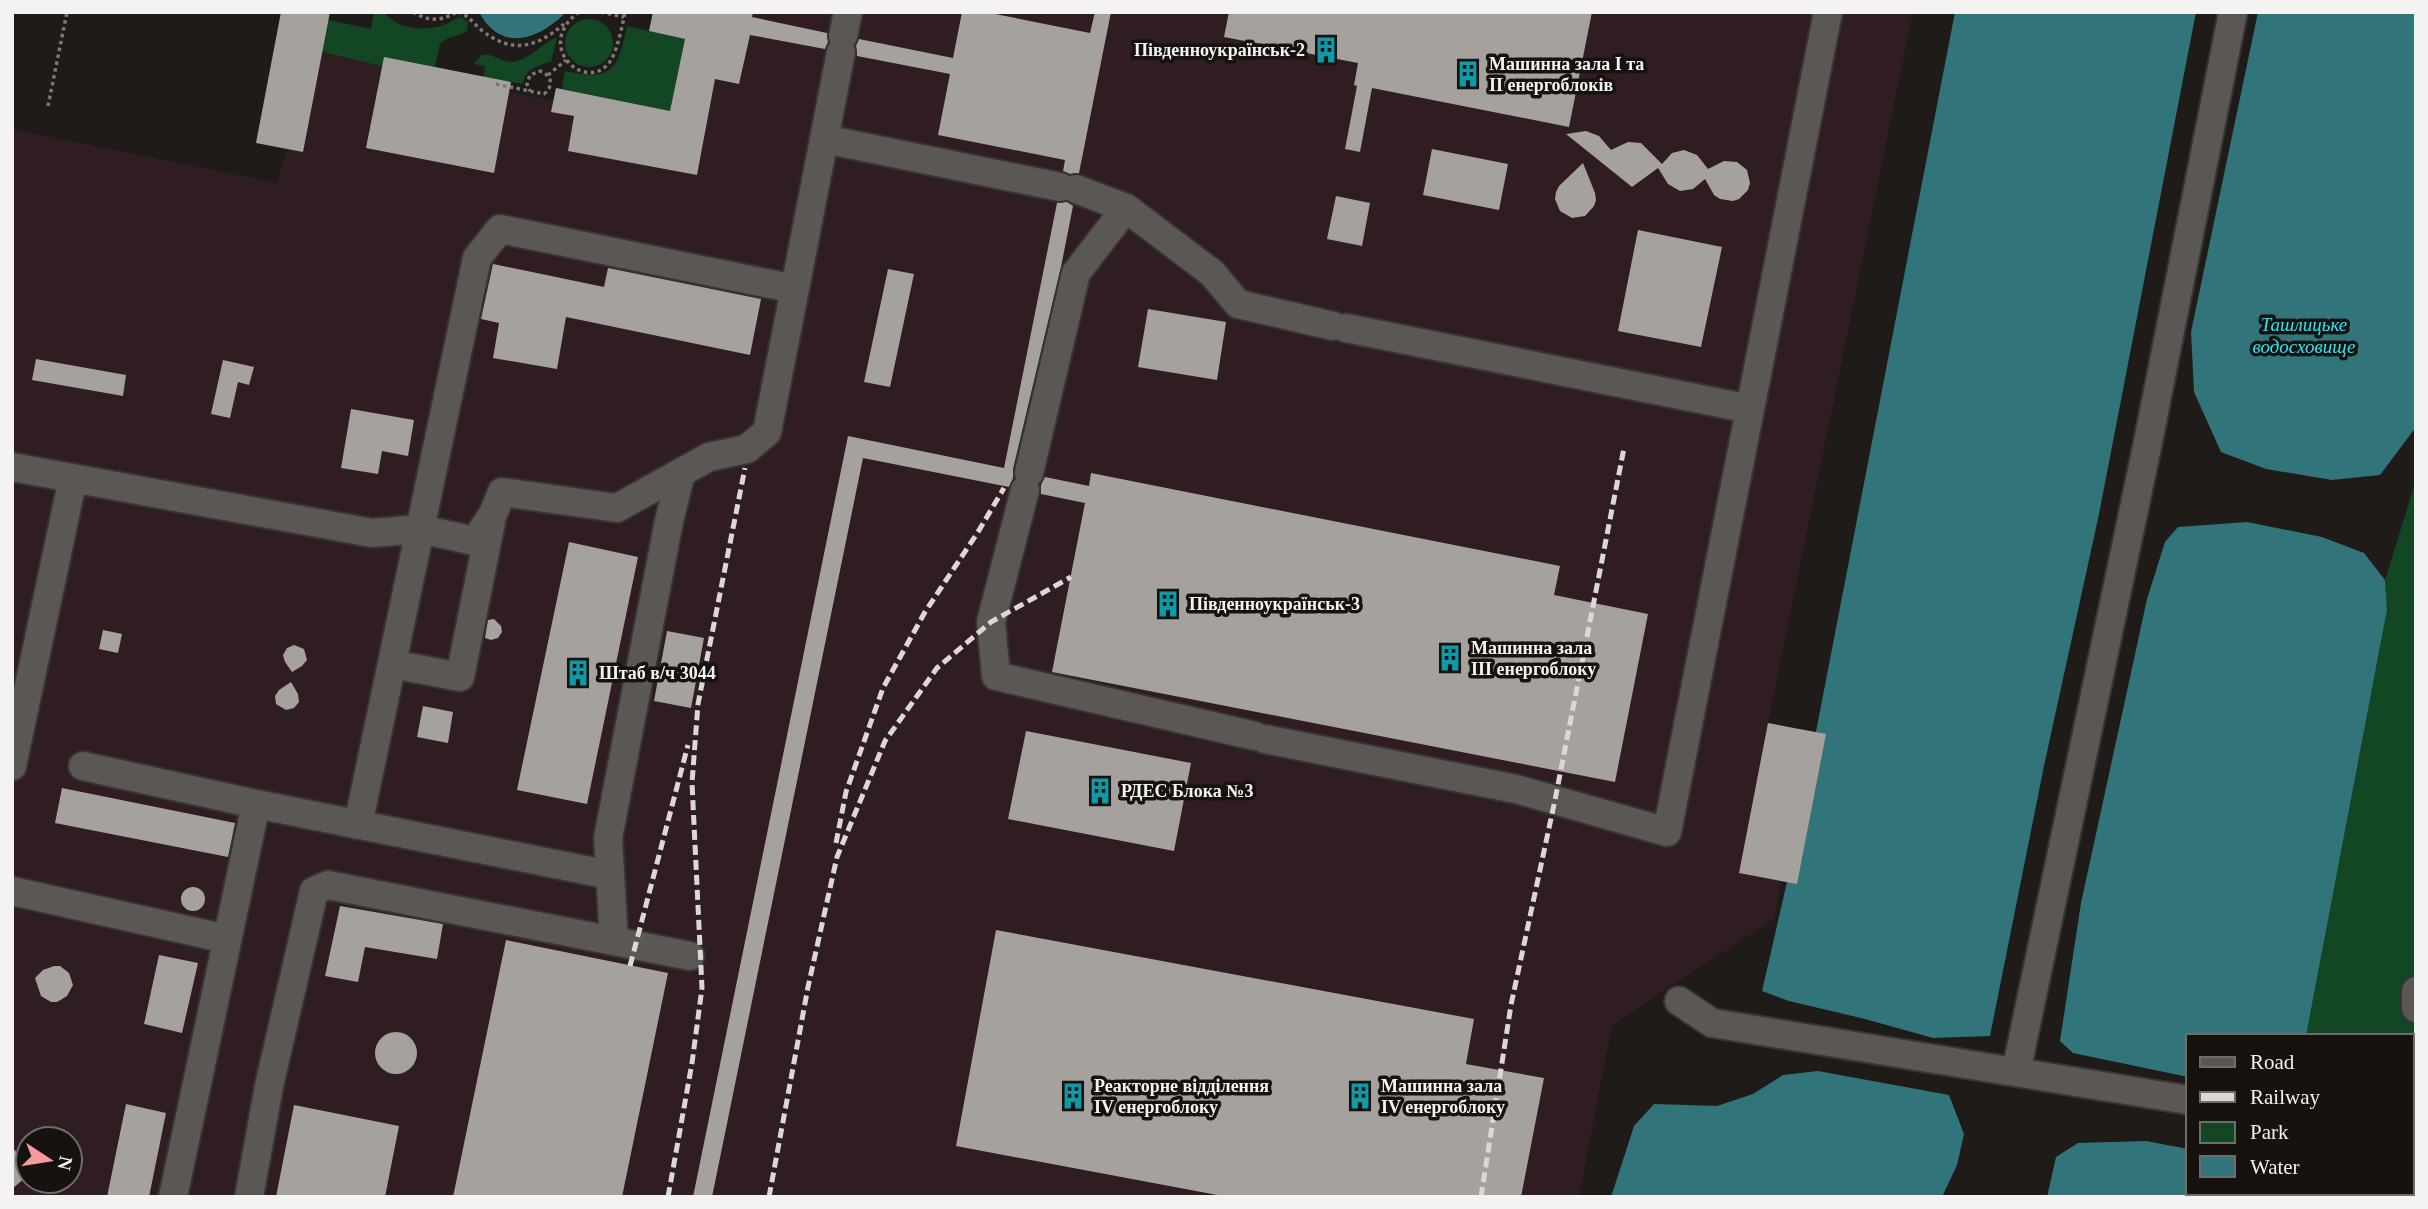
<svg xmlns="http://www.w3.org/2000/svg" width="2428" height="1209" viewBox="0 0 2428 1209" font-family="Georgia,serif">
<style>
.industrial{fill:#2f1d22;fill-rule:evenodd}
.green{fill:#134623}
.water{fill:#31747a}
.building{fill:#a5a29e}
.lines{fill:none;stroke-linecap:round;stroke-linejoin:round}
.minor-casing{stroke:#373534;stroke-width:32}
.path{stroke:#7b7876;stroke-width:3.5;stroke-dasharray:3.5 3.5;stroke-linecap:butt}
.minor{stroke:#5a5754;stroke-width:28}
.rail{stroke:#dbd9d7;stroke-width:5;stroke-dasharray:10 5;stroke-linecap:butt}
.labels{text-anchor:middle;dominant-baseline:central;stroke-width:7;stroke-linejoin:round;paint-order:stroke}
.poi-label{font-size:18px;font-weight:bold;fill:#f5f3f1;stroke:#151210;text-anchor:start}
.water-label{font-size:19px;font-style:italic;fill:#20ebf9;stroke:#151210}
</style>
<rect width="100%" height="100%" fill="#1e1b19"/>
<path class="industrial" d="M281,12h49l-7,41 230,48 3,-13 114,23 15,-72 -36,-8 4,-19h1260l-145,711 29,161 -16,-3 -7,38 -162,106 -33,172h-1567v-1068l265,54 10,-34 -31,-6zM28,1139h42v42h-42z"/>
<path class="green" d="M374,12h10c12,17 40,20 60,13 6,-2 10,-6 16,-8l8,5 -1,9c-10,6 -18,4 -27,13l-5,23 -53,-1 -60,-14 6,-32 43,9z
M565 43a24 24 0 1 1 48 0a24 24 0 1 1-48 0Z
M627,26l58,13 -15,72 -108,-22 3,-18c47,11 53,-1 62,-45z
M557,37l-6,25c-13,3 -26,7 -28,22l-39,-7 1,-11 -11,-2 8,-9c14,-2 18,8 31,7 16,-2 30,-19 44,-25z
M2416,480v717h-152l-1,-4h149v-157h-106l81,-426 -2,-30z"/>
<path class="water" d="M479,12h78l7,2c-27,27 -64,38 -85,-2z
M1955,12h241l-97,502 -55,252 -54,270 -57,2 -68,-19 -76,-18 -27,-10 25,-109z
M2258,12h158v415l-36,48 -48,5 -66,-11 -45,-17 -27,-60 -3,-60z
M2247,522l75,15 42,16 21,27 2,30 -81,426h-118v41l-115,-24 -13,-12 21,-138 66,-304 18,-57 13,-15z
M1818,1071l131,24 15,39 -7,31 -15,32h-331l23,-71 20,-22 63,2 36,-12 30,-19z
M2146,1141l42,8v44h75l1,4h-217l9,-40 22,-14z"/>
<path class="building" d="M281,12h49l-27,140 -47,-9z
M653,12h100l-1,5 75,16 1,9 -3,7 -75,-14 -11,49 -24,-5 -18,96 -129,-24 6,-35 -23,-4 5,-24 114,23 15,-72 -36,-8z
M962,12h23l105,21 5,-21h16l-32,161 -9,1 -7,-3 2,-11 -127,-25 12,-61 -93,-18 -1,-10 3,-7 94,19z
M1229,12h363l-23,115 -197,-39 -12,64 -15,-3 12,-63 -3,-1 4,-22 -134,-26z
M384,57l127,25 -17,91 -128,-25z
M1586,131l13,5 12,14 17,-8 13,1 21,21 10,-11 12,-3 13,5 11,14 16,-8 13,1 10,8 3,13 -2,7 -9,9 -6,2 -13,-2 -6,-4 -9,-16 -12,10 -13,2 -12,-7 -10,-16 -26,19 -66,-53z
M1432,149l76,15 -9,46 -76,-15z
M1583,163l12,30 1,7 -2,6 -9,10 -13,2 -12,-7 -5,-12 1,-7 3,-6z
M1336,196l34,7 -8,43 -35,-7z
M1067,202l6,4 -12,61 -48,202v9l-4,9 -146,-29 -151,739h-19l155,-761 156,32 53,-265z
M1638,230l84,17 -21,100 -83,-16z
M493,264l111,23 4,-19 153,31 -11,56 -184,-38 -9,52 -64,-11 6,-35 -18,-4z
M888,269l26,5 -24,113 -26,-5z
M1148,309l78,13 -9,58 -79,-13z
M36,359l90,16 -3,21 -91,-16z
M223,360l31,7 -5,18 -11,-3 -8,36 -19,-4z
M351,409l63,11 -6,36 -26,-5 -4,23 -37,-6z
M1091,473l469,93 -6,29 94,19 -33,168 -563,-110 33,-169 -44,-9v-9l4,-8 44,9z
M569,542l69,15 -51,247 -70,-14z
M494,619l7,7 1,6 -4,6 -7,2 -6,-2 3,-18z
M103,630l19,4 -4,19 -19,-4z
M667,631l37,7 -13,70 -37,-7z
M294,645l10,4 3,11 -5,6 -10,6 -7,-10 -2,-7 4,-7z
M291,682l7,12 1,8 -5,6 -8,2 -10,-6 -1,-8 4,-6z
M423,706l30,6 -5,31 -31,-6z
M1768,723l58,11 -29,150 -58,-11z
M1026,731l165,32 -17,88 -166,-32z
M62,788l173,35 -7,34 -173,-34z
M181 899a12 12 0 1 1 24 0a12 12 0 1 1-24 0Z
M340,906l103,18 -6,35 -72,-12 -7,35 -33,-6z
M996,930l478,89 -8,45 78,14 -23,119h-293l-272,-51z
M506,940l162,33 -46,224h-169z
M159,955l39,8 -16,70 -38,-9z
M54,966h6l9,7 4,12 -6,11 -10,6h-6l-10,-6 -6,-18 8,-8z
M375 1053a21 21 0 1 1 42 0a21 21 0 1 1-42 0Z
M126,1104l40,9 -17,84h-42z
M294,1105l105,21 -14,71h-109z
M12,1147l16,18 -2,12 -14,12z"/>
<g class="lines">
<g class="minor-casing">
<path id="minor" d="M843,36l5,-24
M824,139l236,48
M1076,189l50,19 86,65 26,31 95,22
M1346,328l404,81
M12,467l360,66 48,-4 55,12 18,-27 9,-22 115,16 92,-51 38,-8 20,-17 74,-380
M1029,473l47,-200 50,-65
M1025,490l-34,132 5,54 259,60
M392,664l68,13 31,-155
M1265,739l251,50 151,43 161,-820
M12,766l61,-288
M83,766l173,38 354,71
M358,825l119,-567 23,-29 295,60
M12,891l215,48
M614,941l-6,-103 61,-317 12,-48
M2416,991v17
M1679,1001l33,22 476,77
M2016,1072l132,-630 85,-430
M2310,1193l2,4
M173,1197l83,-393
M249,1197l20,-111 45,-195 14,-6 362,71"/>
</g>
<path class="path" d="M413,12c17,10 27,9 44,0
M458,12c10,3 14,10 22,17 31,25 55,20 84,-5
M579,12c-48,35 10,84 32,48 7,-13 11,-33 14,-48
M601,12l23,5
M548,75l18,-15
M496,84l48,10c10,-8 8,-19 -4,-23l-10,4 -3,9 3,7
M48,106l19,-94"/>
<use href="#minor" class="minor"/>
<path class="rail" d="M836,843l10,-51 37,-104 42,-76 53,-80 26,-44
M630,966l58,-221
M668,1197l24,-134 10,-75 -10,-205 6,-79 47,-236
M769,1197l39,-210 29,-130 48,-116 52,-73 54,-46 80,-45
M1481,1197l30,-192 44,-205 69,-352"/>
</g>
<defs>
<g id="building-bare" transform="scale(2.1)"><path d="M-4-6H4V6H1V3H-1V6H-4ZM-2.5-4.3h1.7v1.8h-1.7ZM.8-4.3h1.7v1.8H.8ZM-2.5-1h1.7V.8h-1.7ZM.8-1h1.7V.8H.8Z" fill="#0f9aa8" stroke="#151210" stroke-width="2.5" paint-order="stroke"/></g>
</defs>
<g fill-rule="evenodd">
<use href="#building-bare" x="1326" y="50"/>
<use href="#building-bare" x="1468" y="74"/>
<use href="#building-bare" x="1168" y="604"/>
<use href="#building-bare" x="1450" y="658"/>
<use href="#building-bare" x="578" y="673"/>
<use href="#building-bare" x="1100" y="791"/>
<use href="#building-bare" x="1073" y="1096"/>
<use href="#building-bare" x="1360" y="1096"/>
</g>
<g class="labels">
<g class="poi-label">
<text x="1305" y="50" text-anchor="end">Південноукраїнськ-2</text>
<text x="1489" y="64">Машинна зала I та<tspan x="1489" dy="21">II енергоблоків</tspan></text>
<text x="1189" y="604">Південноукраїнськ-3</text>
<text x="1471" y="648">Машинна зала<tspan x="1471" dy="21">III енергоблоку</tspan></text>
<text x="599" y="673">Штаб в/ч 3044</text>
<text x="1121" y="791">РДЕС Блока №3</text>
<text x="1094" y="1086">Реакторне відділення<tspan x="1094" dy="21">IV енергоблоку</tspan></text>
<text x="1381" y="1086">Машинна зала<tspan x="1381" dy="21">IV енергоблоку</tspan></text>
</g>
<g class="water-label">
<text x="2304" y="324">Ташлицьке<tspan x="2304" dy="22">водосховище</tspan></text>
</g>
</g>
<rect width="2428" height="1209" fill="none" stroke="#f5f3f1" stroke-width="28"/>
<rect x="2186" y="1034" width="228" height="161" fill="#151210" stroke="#6f6c6a" stroke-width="2"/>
<rect x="2200" y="1057" width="35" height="10" fill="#5a5754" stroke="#6f6c6a" stroke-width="2"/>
<text x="2250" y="1069" font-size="21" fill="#f5f3f1">Road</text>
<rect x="2200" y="1092" width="35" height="10" fill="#dbd9d7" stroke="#6f6c6a" stroke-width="2"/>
<text x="2250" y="1104" font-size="21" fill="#f5f3f1">Railway</text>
<rect x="2200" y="1122" width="35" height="21" fill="#134623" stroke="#6f6c6a" stroke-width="2"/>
<text x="2250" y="1139" font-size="21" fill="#f5f3f1">Park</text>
<rect x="2200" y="1156" width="35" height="21" fill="#31747a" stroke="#6f6c6a" stroke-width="2"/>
<text x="2250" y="1174" font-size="21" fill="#f5f3f1">Water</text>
<g transform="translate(49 1160) rotate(102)"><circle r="33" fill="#151210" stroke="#6f6c6a" stroke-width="2"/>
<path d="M0-5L12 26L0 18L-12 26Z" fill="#f59b9b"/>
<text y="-10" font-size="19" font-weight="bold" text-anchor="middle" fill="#f5f3f1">N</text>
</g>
</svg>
